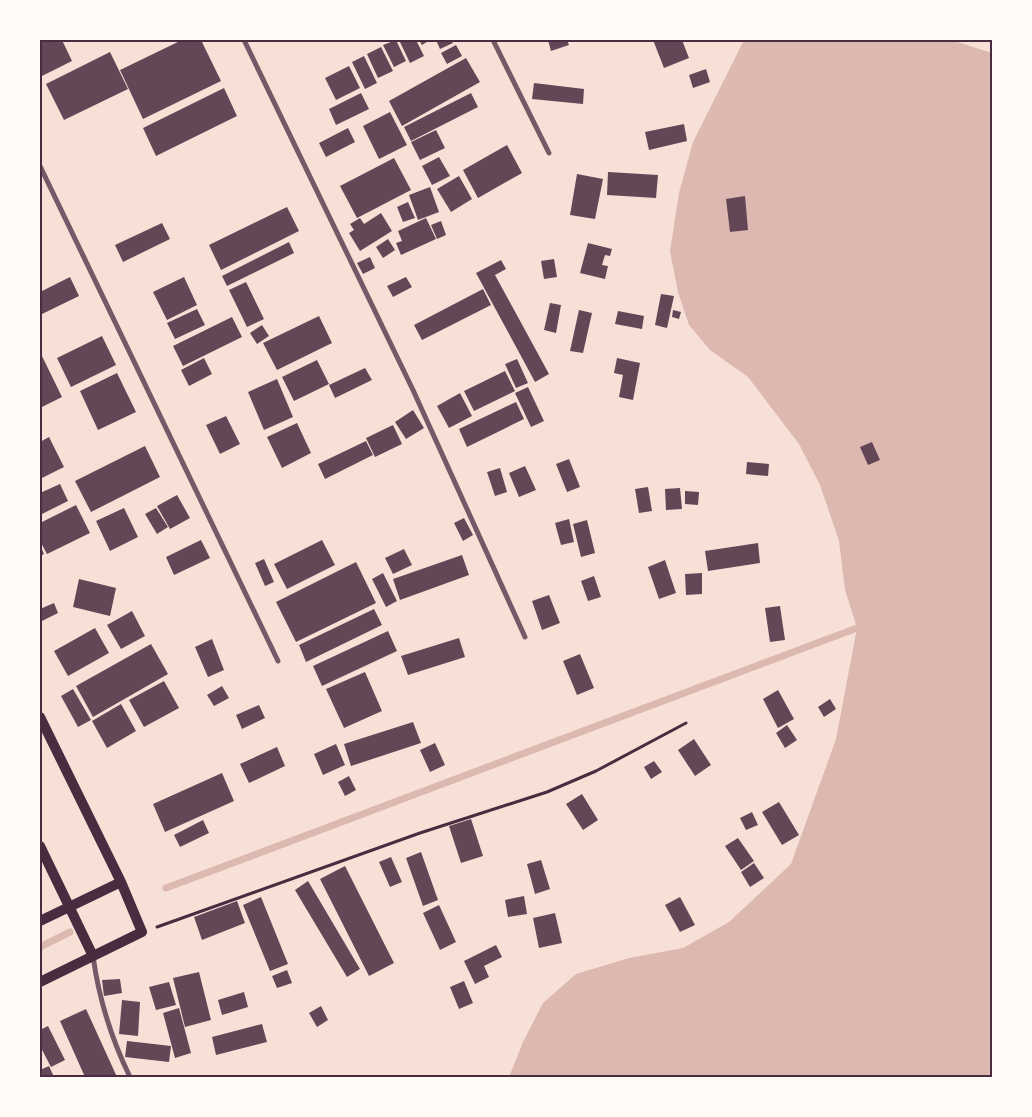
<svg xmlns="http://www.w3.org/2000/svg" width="1032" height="1117" viewBox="0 0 1032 1117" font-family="'DM Sans',sans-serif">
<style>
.water{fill:#dcb8b0}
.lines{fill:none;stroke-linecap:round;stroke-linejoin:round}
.stream{stroke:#dcb8b0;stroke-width:7}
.building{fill:#644757}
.path{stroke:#4a2c40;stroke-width:3}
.minor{stroke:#755966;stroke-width:5}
.secondary{stroke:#4a2c40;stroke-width:10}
.neatline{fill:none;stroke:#4a2c40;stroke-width:2}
</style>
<rect width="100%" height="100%" fill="#f7e1d7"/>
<path class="water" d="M744,40h207l41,13v1024h-483l14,-35 20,-39 33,-29 53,-16 54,-10 46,-26 62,-58 45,-125 21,-111 -12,-38 -6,-49 -19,-56 -21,-41 -51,-67 -38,-27 -21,-25 -11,-33 -8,-41 9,-58 14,-51z"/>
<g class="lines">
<path class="stream" d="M166,888l691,-260
M40,947l30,-15"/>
</g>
<path class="building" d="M40,40h22l10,21 -32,16z
M182,40h19l20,41 -78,38 -23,-49z
M396,40l10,21 -12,6 -11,-22z
M399,40h17l8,16 -14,7z
M419,40h11l-8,5z
M436,40h15l2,3 -13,6z
M548,40h19l2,5 -18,6z
M653,40h29l7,18 -25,10z
M456,45l6,11 -15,8 -6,-11z
M381,47l12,24 -15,7 -11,-24z
M110,52l18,37 -64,31 -18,-36z
M364,56l13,27 -12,6 -13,-27z
M466,58l14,24 -78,44 -13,-25z
M349,66l11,22 -24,12 -11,-22z
M706,69l4,13 -17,6 -4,-13z
M534,83l50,6 -1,15 -51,-5z
M224,88l13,28 -81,40 -13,-28z
M361,93l8,16 -33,16 -7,-16z
M471,93l7,14 -67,34 -7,-14z
M390,112l17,33 -28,14 -16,-33z
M684,124l3,17 -38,9 -4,-18z
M348,128l7,14 -29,15 -7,-14z
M436,130l9,18 -25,12 -9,-18z
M507,145l15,28 -44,25 -15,-28z
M439,157l11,19 -18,9 -10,-19z
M394,158l17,32 -54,28 -17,-32z
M608,172l50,3 -2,23 -49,-3z
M577,174l26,5 -8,40 -25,-4z
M459,176l13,23 -21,13 -14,-23z
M430,187l9,25 -21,8 -9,-25z
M745,196l3,34 -18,2 -4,-33z
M408,202l7,16 -12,4 -6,-15z
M287,207l12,24 -78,39 -12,-25z
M381,213l11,18 -32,20 -11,-18 5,-3 -4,-6 10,-6 4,6z
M426,218l10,21 -35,16 -5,-12 6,-2 -4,-10z
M441,221l5,14 -9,4 -6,-14z
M162,223l8,16 -47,23 -8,-17z
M388,239l7,11 -12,8 -7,-11z
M289,242l5,11 -67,33 -5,-10z
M588,243l24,6 -2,7 -5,-1 -3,10 6,1 -3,13 -25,-6z
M370,257l5,11 -12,6 -6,-11z
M554,259l3,18 -13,2 -3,-18z
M501,260l5,9 -11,6 54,99 -14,8 -59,-109z
M70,277l9,19 -39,19v-23z
M184,277l13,28 -30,15 -14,-28z
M406,277l6,10 -19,10 -6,-11z
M246,282l18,37 -17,8 -18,-37z
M483,289l8,16 -69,35 -8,-15z
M661,294l13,2 -7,32 -12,-3z
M550,303l11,2 -5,28 -12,-3z
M197,309l8,16 -30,14 -8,-16z
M579,310l13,3 -9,40 -13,-2z
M673,310l8,2 -2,7 -7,-2z
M618,311l26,5 -2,13 -27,-5z
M319,316l13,27 -55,27 -14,-27z
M232,317l10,20 -59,29 -10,-20z
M262,325l7,11 -12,8 -7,-11z
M102,336l14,29 -45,22 -14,-29z
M42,356l20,41 -22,11v-51z
M204,358l8,16 -23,12 -8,-16z
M617,358l23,5 -7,37 -14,-3 4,-22 -9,-2z
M517,359l11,24 -12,5 -11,-24z
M317,360l12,24 -35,17 -12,-24z
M365,368l7,12 -37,18 -6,-13z
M505,371l10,20 -41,20 -10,-20z
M117,373l19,39 -38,18 -18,-39z
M277,379l16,38 -29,13 -16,-38z
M528,387l16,34 -13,6 -16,-34z
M460,393l12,23 -23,12 -12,-22z
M516,402l8,17 -57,28 -8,-18z
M413,410l11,18 -18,11 -11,-17z
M226,416l14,28 -20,10 -14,-29z
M297,423l14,30 -29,15 -15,-31z
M393,425l9,19 -27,13 -9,-19z
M49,437l15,30 -24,12v-37z
M366,441l7,14 -48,24 -7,-15z
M872,442l8,18 -12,5 -8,-18z
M145,446l15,31 -69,35 -16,-31z
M569,459l11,28 -13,5 -11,-28z
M747,462l22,2 -1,12 -22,-2z
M525,466l11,24 -17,7 -10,-24z
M500,468l7,24 -12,4 -8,-24z
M60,484l8,17 -28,14v-22z
M648,487l4,24 -13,2 -4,-24z
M680,488l2,21 -16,1 -1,-21z
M685,491l14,1 -1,13 -13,-1z
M177,495l13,23 -20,11 -13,-23z
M76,505l14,28 -43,21 -7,-13v-18z
M124,508l14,29 -28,14 -14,-30z
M156,508l12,19 -11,7 -12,-20z
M464,518l9,17 -10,6 -9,-18z
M569,519l5,23 -13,3 -6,-22z
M587,520l8,33 -14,4 -8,-33z
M201,540l9,18 -36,17 -8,-18z
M322,540l13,25 -48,24 -13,-25z
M758,543l2,20 -52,8 -3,-20z
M40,545l4,9 -4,2z
M404,549l8,16 -19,9 -8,-16z
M462,555l7,20 -69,25 -7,-21z
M264,559l10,23 -9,4 -10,-23z
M665,560l11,33 -17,6 -11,-32z
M356,562l20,41 -80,39 -20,-40z
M383,573l14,28 -11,6 -14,-28z
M702,573v21l-16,1 -1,-21z
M594,576l7,21 -13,4 -7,-20z
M79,579l37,9 -6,28 -37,-9z
M549,595l11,28 -18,7 -10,-29z
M54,603l4,10 -18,9v-13z
M780,606l5,34 -15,2 -5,-34z
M374,609l8,16 -76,37 -7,-17z
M132,611l13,25 -24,13 -14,-24z
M95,628l14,25 -41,23 -14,-25z
M388,631l9,20 -75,35 -9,-20z
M459,638l6,19 -57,18 -7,-19z
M212,639l12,31 -16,7 -13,-30z
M151,644l17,30 -75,43 -17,-31z
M580,654l14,34 -17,7 -14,-34z
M365,672l17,39 -38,17 -18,-39z
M164,681l15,27 -35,19 -15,-27z
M222,686l7,12 -15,8 -7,-11z
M73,689l18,31 -13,7 -17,-31z
M778,690l16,29 -16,9 -15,-29z
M830,699l6,10 -12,8 -6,-10z
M121,704l15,27 -29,17 -15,-27z
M259,705l6,13 -23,11 -6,-14z
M413,722l8,21 -70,23 -7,-22z
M787,725l10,15 -12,8 -9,-15z
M694,739l17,26 -16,11 -17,-26z
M435,743l10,22 -15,7 -10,-22z
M336,744l9,21 -22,10 -9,-21z
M277,747l8,19 -36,17 -9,-19z
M654,761l8,11 -11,7 -7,-12z
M222,773l12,28 -69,31 -12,-28z
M349,776l7,14 -11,6 -7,-14z
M582,794l16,26 -15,10 -17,-26z
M779,802l20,33 -17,10 -20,-33z
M752,812l6,13 -12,5 -6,-12z
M471,819l12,37 -22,7 -12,-37z
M203,820l6,13 -29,14 -6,-12z
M738,838l16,23 -13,9 -16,-24z
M421,852l17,48 -15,6 -17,-48z
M391,857l11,25 -12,5 -11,-25z
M541,860l9,29 -15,5 -8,-30z
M754,863l10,15 -14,9 -9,-15z
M345,866l49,97 -25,13 -49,-97z
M308,881l52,88 -13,8 -52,-87z
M524,896l3,18 -19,3 -3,-17z
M261,897l27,67 -18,7 -27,-66z
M680,897l15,28 -15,7 -15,-27z
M237,901l8,22 -43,17 -8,-23z
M439,905l17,37 -16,8 -17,-37z
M555,913l7,30 -23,5 -6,-30z
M496,945l6,12 -18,9 5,11 -14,7 -11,-23z
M287,970l5,13 -15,5 -5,-12z
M199,972l12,48 -26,7 -12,-49z
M120,979l2,14 -18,3 -2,-16z
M464,981l9,22 -14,6 -9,-22z
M169,982l7,23 -20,5 -7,-23z
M244,992l4,15 -26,8 -4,-15z
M122,1000l18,2 -2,34 -19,-2z
M321,1006l7,14 -11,7 -8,-14z
M179,1008l12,45 -16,5 -12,-45z
M86,1009l31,68h-32l-25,-56z
M262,1024l5,18 -51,13 -4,-18z
M48,1026l17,34 -14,7 -11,-21v-16z
M127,1041l44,5 -2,16 -44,-5z
M49,1066l5,11h-14v-7z"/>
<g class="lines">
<path class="path" d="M157,927l263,-94 127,-41 49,-21 90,-48"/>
<path class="minor" d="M244,40l169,350 112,247
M493,40l56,113
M40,166l238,495
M93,956c6,44 18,82 37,121"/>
<path class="secondary" d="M40,717l81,165 21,50 -102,50
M40,846l53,110
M40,921l81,-39"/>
</g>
<rect width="1032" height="1117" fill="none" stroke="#fffaf5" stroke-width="82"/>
<rect x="41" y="41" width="950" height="1035" class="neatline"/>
</svg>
